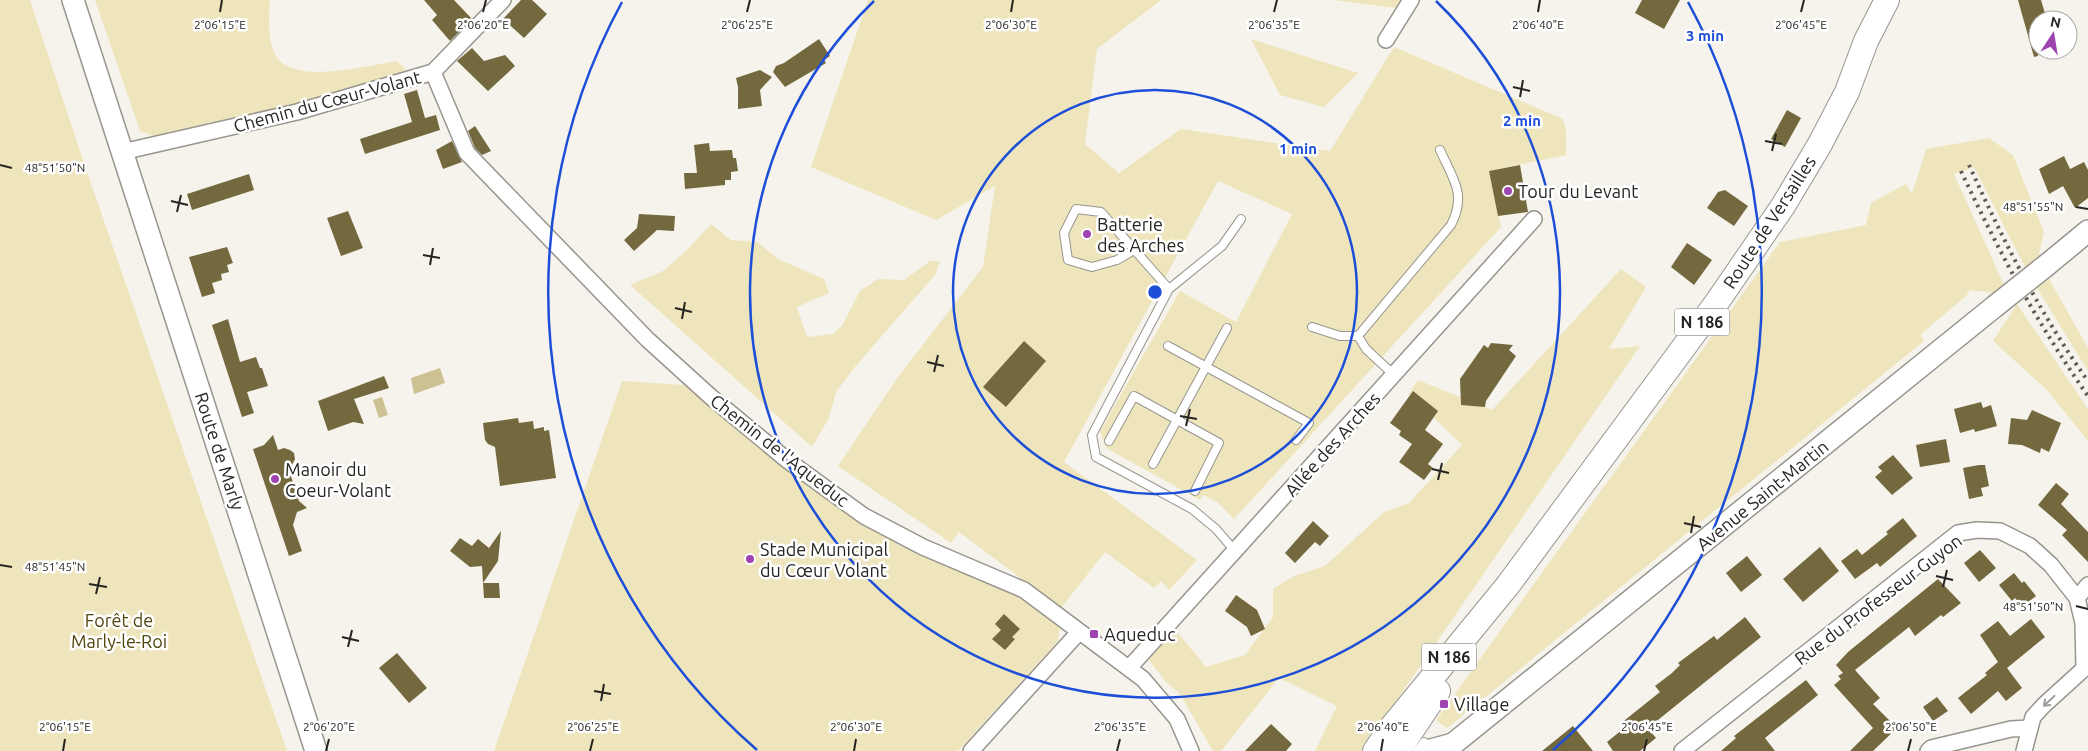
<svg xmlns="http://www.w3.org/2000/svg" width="2088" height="751" viewBox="0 0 2088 751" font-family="Ubuntu,sans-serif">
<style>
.green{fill:#efe5bd}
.water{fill:#cdc193}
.building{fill:#74693e}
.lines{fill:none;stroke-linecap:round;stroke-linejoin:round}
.lane-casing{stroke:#97958e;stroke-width:10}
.street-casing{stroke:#97958e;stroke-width:18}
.secondary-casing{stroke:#97958e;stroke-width:24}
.primary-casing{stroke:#97958e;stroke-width:26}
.lane{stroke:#fff;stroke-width:8}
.street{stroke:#fff;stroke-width:15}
.secondary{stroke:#fff;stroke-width:21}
.primary{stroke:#fff;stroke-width:24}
.rail{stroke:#5c5b56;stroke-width:4;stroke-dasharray:2.5 5;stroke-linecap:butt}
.secondary-bridge-casing{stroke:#97958e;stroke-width:24;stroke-linecap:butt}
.secondary-bridge{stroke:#fff;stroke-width:21}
.oneway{stroke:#9d9d9c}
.ticks{fill:none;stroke:#262522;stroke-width:2}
.ring{fill:none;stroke:#1d4ed8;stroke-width:2.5}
.poi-dot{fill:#9d44b0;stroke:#fff;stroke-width:2}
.labels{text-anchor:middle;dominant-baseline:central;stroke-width:5;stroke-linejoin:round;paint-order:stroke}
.shield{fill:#fff;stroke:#676664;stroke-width:1}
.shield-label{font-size:16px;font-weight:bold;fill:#262522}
.street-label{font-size:18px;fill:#262522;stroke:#fff}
.poi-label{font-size:18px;fill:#262522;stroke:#fff;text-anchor:start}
.park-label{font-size:18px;fill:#53460e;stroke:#fff}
.ticks-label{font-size:12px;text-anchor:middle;fill:#262522;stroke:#fff;stroke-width:5;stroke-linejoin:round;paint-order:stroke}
.centre{fill:#1d4ed8;stroke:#fff;stroke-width:2.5}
.ring-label{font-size:15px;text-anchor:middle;font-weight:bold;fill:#1d4ed8;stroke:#fff;stroke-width:5;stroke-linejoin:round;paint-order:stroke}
</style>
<rect width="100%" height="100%" fill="#f5f3eb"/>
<path class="green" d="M0,0h30l54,163 203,588h-287z
M95,0h175c-1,17 -3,41 6,56 18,30 93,9 121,5l13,13 -118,33 -138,29 -14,-5z
M868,0h293l-64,49 -12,95 34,29 62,-44 149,22 64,-104 169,72 3,10v26l-77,16 12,56 -267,292 -17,-17 -14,-7 -3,5 -94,-52 -6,-17 80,-140 56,31 56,-108 -74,-33 -154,281 133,98 -28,30 -8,-9 -7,7 -49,-36 -44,56 -102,-76 -8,11 -113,-77 60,-89 85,-110 12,-81 -59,34 -125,-53z
M1334,0h67l-5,8z
M1251,39l107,34 -34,34 -44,-12z
M1989,138l24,17 31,77 -5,22 2,4 -15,11 -52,-102 -20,7 50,111 -11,8 -23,-3 -3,5 -46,39 3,7 -477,387 -11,-8 344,-478 86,-17 5,-22 35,-19 6,10 14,-45z
M711,224l20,16 26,2 23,18 44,19 5,14 -32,14 10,30 26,-3 9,-8 18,-35 18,-12 26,1 26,-19h10l-5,14 -81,93 -18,24 -7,26 -17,29 -182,-162 33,-14 25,-22z
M1621,269l25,18 -37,62 31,-3 -278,405h-47l22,-45 -58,-28 -58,73h-8l-33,-57 -15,-13 -16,-21 24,-33 33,40 39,-12 28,-38v-28l21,-13 31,-10 59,-54 25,-9 53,-58 -53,-51 9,-14 74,30z
M2049,279l39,69v23l-51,-83z
M2017,304l71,105v32l-42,-52 -53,-48z
M622,381l63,4 88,74 67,50 37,22 137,62 46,34 -2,14 -100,110h-464z"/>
<path class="water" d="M440,368l5,15 -31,11 -3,-16z
M382,397l6,18 -9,3 -6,-18z"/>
<path class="building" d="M424,0h30l18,19 -22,22 -18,-21 5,-5z
M521,0h11l15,14 -23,24 -21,-19z
M1642,0h38l-16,29 -29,-16z
M2018,0h23l6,20h-9v36l-4,1z
M819,39l11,17 -6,4 2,3 -41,24 -12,-15 3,-6 8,-3z
M472,48l12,13 21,-6 10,11 -27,25 -31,-30z
M760,70l12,7 -12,13 2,16 -24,3v-22l-2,-9z
M417,90l8,28 11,-3 4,15 -75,24 -5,-15 52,-17 -8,-28z
M1787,110l14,8 -16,29 -14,-8z
M475,126l16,25 -9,4 -7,-7 -7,-17z
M452,141l10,21 -19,7 -7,-19z
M709,143l1,8 22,-1 1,8h3l2,13 -7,1v8h-6v5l-40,4 -1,-16h13l-3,-28z
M2064,156l6,13 14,-7 4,8v28l-13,10 -12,-22 -14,8 -10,-25z
M1520,165l8,47 -30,4 -9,-45z
M249,174l5,16 -62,20 -5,-16z
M1725,190l23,16 -14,20 -27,-18 11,-16z
M348,211l15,37 -22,8 -14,-38z
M639,214l36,2 -1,15 -17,-1 -23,21 -10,-11 13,-12z
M1687,243l25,17 -18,25 -23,-18z
M227,247l6,16 -6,2 2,7 -8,2 1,6 -10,3 3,10 -13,4 -13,-40z
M228,319l12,43 16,-5 4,11h2l6,18 -21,6 7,21 -12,4 -30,-92z
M1024,341l22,20 -40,46 -23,-20z
M1491,343l22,2 -4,5 7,6 -30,45 -1,6 -24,-2 -1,-26 24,-34 4,3z
M384,376l5,12 -35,11 10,25 -11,-2 -25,9 -10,-30z
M1413,391l25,20 -13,19 18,14 -15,20 5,4 -9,12 -25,-18 13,-18 -13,-9 2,-4 -11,-8z
M1981,402l2,6 8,-3 6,21 -22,6 -1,-3 -14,4 -6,-24z
M2032,410l29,13 -12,29 -8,-4 -1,5 -18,-8 -14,-1 3,-26 16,2z
M518,418l1,5 14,-2 1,8 10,-2v4l5,-1 7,48 -56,8 -5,-39 -7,-3 -3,-4 -2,-17z
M273,435l5,15 6,-2 6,2 4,3 1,6 -3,6 -4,2 11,34 8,7 -10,4 -4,13 9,26 -13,5 -36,-107 11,-4z
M1946,439l4,23 -30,5 -4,-22z
M1893,455l20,23 -21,17 -17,-18 7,-6 -4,-4z
M1979,465h6l4,21 -8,2 2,8 -14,3 -6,-31z
M2056,483l13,11 -8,10 27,28v30l-26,-27 5,-5 -29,-25z
M1903,518l14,18 -37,31 -3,-4 -22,16 -14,-18 16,-12 5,6 26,-21 -2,-2z
M1313,521l16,15 -9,10 -5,-4 -20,21 -10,-10z
M501,531l-3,30 -15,22 -1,-17 -12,1 -20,-16 10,-13 12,8 6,-7 11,9z
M1820,547l19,24 -36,31 -20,-23z
M1980,550l16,18 -17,14 -15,-19z
M1747,556l15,19 -21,17 -15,-19z
M2014,573l8,10 2,-2 12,15 -14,11 -7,-9 -3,3 -13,-16z
M1938,579l23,24 -18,14 -2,-2 -26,21 -6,-9 -54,43 25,28 -7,6 24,24 -24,23h-23l23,-23 -39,-43 7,-6 -3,-3 5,-3 -7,-8 12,-13z
M483,583h16l1,15h-16z
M1236,595l21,15 8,19 -14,7 -4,-9 -22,-16z
M1004,614l16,15 -8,8 3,2 -10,11 -13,-11 9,-9 -6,-6z
M1745,617l16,20 -113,91 8,10 -16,13h-27l-6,-9 16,-13 -3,-5 40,-32 -5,-6 17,-13 8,-8 -2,-2 36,-27 3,4z
M2031,619l14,18 -38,31 15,20 -16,13 -8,-10 -27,23 -13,-16 29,-23 -2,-2 13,-11 -18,-27 18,-14 12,15z
M397,653l30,35 -18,15 -30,-35z
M1806,680l12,15 -53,43 10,13h-54l15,-13 -2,-2z
M1937,697l11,14 -15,10 -10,-14z
M1271,724l21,20 -6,7h-41z
M1573,726l20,25h-51z"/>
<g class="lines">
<g class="lane-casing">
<path id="lane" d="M1134,250l-17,10 -25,7 -24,-7 -4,-27 12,-24 25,3 68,77 53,-43 19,-27
M1169,289l-77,146 4,22 96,52 24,20 19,22
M1312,327l28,9h18
M1168,346l141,77 -13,17
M1394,375l-28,-26 -8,-13 93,-111c16,-31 2,-46 -11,-75
M1109,441l25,-45 85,47 -24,48
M1153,464l74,-136
M1417,751l7,-9"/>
</g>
<g class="street-casing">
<path id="street" d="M1386,40l25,-40
M433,72l34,81 180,186 64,58 76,63 77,56 59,31 101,43 119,89 34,40 14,32
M122,152l175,-40 136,-40 70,-72
M1129,668l405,-449
M2084,668l-1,-45 -6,-25 11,-13
M971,751l108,-119
M1682,751l276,-218 19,-3 23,1 30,15 21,19 26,33
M1928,751l3,-3 80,-19 18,-1
M2024,751l9,-34 11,-12 44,-40"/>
</g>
<g class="secondary-casing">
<path id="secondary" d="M73,0l243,751
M2048,264l40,-33
M1431,750l22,-6 541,-437"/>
</g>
<g class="primary-casing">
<path id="primary" d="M1375,751l15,-22 118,-144 207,-280 68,-99 37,-62 27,-52 19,-51 21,-41
M1398,751l40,-60"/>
</g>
<use href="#lane" class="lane"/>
<use href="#street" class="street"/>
<use href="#secondary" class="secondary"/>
<use href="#primary" class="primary"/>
<path class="rail" d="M1969,165c34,75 71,149 119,216
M1961,171c37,79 77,154 127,225"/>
<g class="secondary-bridge-casing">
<path id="secondary-bridge" d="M1994,307l54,-43"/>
</g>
<use href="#secondary-bridge" class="secondary-bridge"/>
</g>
<defs><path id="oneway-shaft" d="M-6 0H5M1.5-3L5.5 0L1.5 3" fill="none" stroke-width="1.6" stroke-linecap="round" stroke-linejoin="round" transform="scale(1.25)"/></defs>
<use class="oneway" href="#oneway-shaft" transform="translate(2049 701) rotate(137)"/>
<path class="ticks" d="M220,12l2,-12M483,12l3,-12M747,12l3,-12M1011,12l2,-12M1274,12l3,-12M1538,12l2,-12M1801,12l3,-12M1513,87l17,4M1520,97l3,-17M1765,141l17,3M1772,151l4,-17M0,165l12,3M171,201l17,4M2076,207l12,2M177,212l4,-17M423,255l17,3M430,265l3,-17M675,308l17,4M682,319l3,-17M927,362l17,4M934,372l4,-17M1180,416l17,3M1186,426l4,-17M1432,469l17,4M1438,480l4,-17M1684,523l17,4M1691,533l3,-17M0,565l12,2M1936,576l17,4M89,584l18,3M1943,587l4,-17M96,594l4,-17M2076,606l12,3M342,637l17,4M348,647l4,-17M594,691l17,3M601,701l3,-17M63,751l2,-12M326,751l3,-12M590,751l3,-12M854,751l2,-12M1117,751l3,-12M1381,751l2,-12M1644,751l3,-12M1908,751l3,-12"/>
<g class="ring">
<circle cx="1155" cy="292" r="202"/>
<path d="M1436 1A405 405 0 1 1 874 1"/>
<path d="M757 750A607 607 0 0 1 622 2M1688 2A607 607 0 0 1 1553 750"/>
</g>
<g class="poi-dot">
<circle cx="1508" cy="191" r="5"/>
<circle cx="1087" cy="234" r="5"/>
<circle cx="275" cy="479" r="5"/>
<circle cx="750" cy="559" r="5"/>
<rect x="1089" y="629" width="10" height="10" rx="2.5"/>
<rect x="1439" y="699" width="10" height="10" rx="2.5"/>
</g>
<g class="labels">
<g class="shield">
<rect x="1674.5" y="308.5" width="55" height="27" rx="4"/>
<rect x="1421.5" y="643.5" width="55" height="27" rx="4"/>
</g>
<g class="shield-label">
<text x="1702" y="322">N 186</text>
<text x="1449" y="657">N 186</text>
</g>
<g class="street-label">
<text transform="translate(327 101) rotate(-15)">Chemin du Cœur-Volant</text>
<text transform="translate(1769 222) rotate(-57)">Route de Versailles</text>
<text transform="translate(1332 444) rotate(-48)">Allée des Arches</text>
<text transform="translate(780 450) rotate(38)">Chemin de l'Aqueduc</text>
<text transform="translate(220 451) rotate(72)">Route de Marly</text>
<text transform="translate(1762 495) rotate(-39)">Avenue Saint-Martin</text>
<text transform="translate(1878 599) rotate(-37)">Rue du Professeur Guyon</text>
</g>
<g class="poi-label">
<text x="1518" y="191">Tour du Levant</text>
<text x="1097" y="224">Batterie<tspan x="1097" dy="21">des Arches</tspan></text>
<text x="285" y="469">Manoir du<tspan x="285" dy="21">Coeur-Volant</tspan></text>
<text x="760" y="549">Stade Municipal<tspan x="760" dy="21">du Cœur Volant</tspan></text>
<text x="1104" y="634">Aqueduc</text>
<text x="1454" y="704">Village</text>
</g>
<g class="park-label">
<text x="119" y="620">Forêt de<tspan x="119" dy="21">Marly-le-Roi</tspan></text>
</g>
</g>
<g class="ticks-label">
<text x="220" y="29">2°06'15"E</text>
<text x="483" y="29">2°06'20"E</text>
<text x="747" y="29">2°06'25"E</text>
<text x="1011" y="29">2°06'30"E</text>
<text x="1274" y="29">2°06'35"E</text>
<text x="1538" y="29">2°06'40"E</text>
<text x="1801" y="29">2°06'45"E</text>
<text x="55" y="172">48°51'50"N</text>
<text x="2033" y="211">48°51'55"N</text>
<text x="55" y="571">48°51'45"N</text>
<text x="2033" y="611">48°51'50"N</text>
<text x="65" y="731">2°06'15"E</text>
<text x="329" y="731">2°06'20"E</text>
<text x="593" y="731">2°06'25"E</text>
<text x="856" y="731">2°06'30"E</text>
<text x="1120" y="731">2°06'35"E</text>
<text x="1383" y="731">2°06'40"E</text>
<text x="1647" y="731">2°06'45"E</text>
<text x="1911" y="731">2°06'50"E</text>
</g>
<circle cx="1155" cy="292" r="8" class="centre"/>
<g class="ring-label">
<text x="1705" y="41">3 min</text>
<text x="1522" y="126">2 min</text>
<text x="1298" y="154">1 min</text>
</g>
<g transform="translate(2053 35) rotate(12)"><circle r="24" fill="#ffffff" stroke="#a8a8a7"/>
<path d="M0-4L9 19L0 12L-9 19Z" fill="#9d44b0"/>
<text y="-8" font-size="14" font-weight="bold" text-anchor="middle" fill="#262522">N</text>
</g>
</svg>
